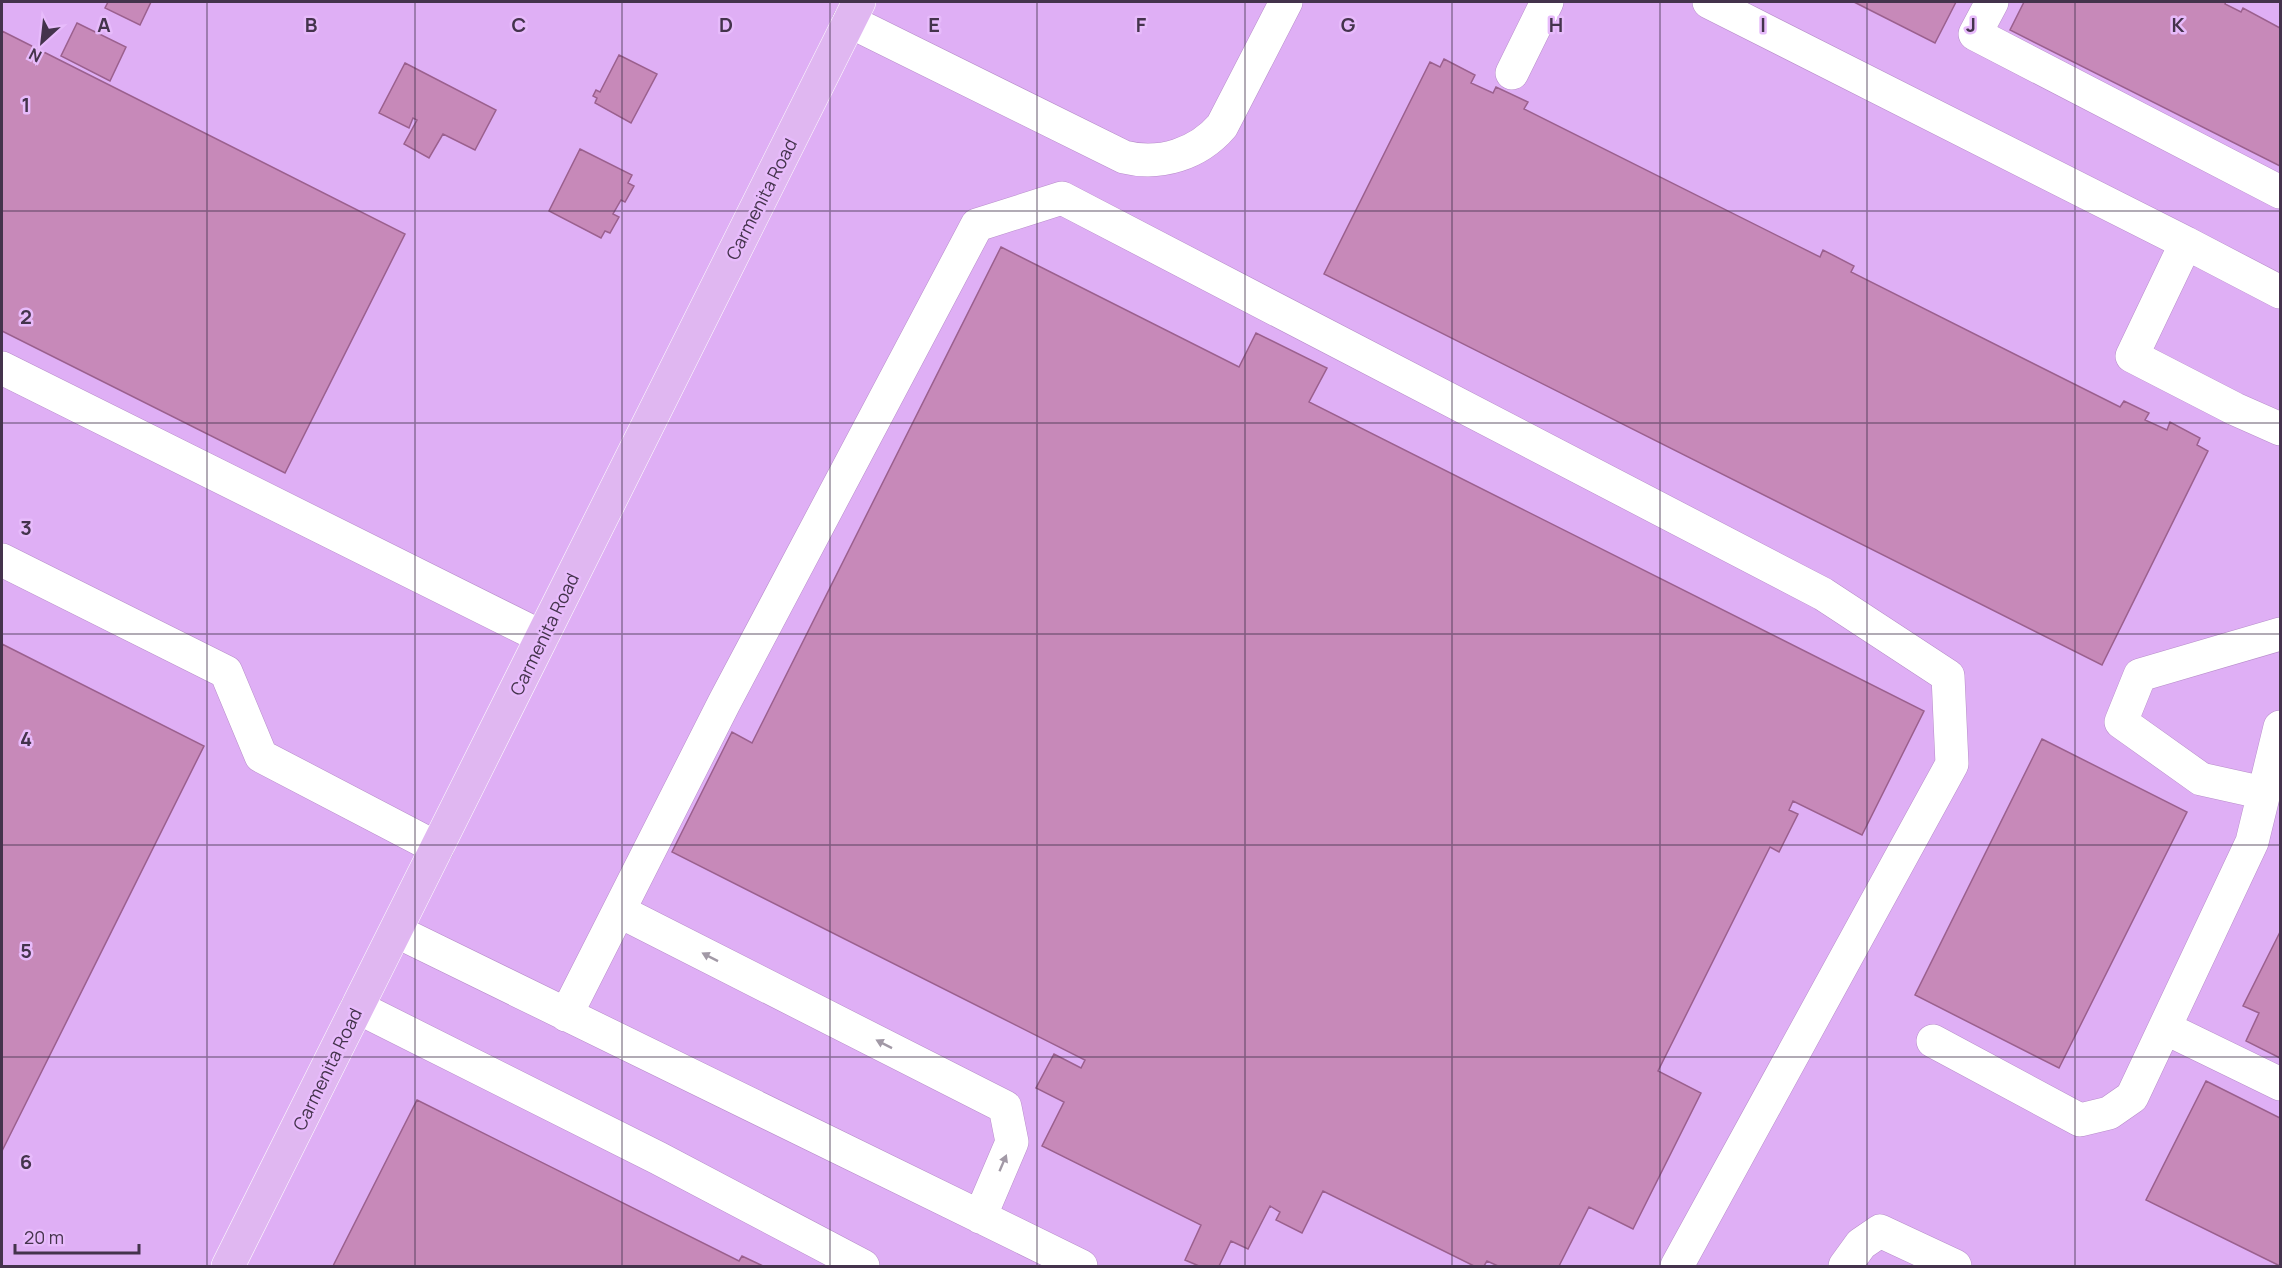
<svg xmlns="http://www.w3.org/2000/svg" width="2282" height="1268" viewBox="0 0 2282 1268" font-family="Manrope,sans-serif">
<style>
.built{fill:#dfaff5}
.building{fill:#c789b9;stroke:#9b608e;stroke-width:1.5}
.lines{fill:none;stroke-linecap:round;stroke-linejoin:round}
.minor-casing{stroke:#b78dca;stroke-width:34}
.major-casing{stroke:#fff;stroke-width:34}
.minor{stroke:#fff;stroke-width:33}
.major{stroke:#e0b7f1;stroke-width:33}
.oneway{fill:#a299a6}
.grid{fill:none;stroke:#44334c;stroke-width:1.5;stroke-opacity:0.55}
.labels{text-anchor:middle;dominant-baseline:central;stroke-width:5;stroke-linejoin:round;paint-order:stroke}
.street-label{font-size:18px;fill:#44334c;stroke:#e7bbfb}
.grid-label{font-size:20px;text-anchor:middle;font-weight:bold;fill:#44334c;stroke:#e7bbfb;stroke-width:5;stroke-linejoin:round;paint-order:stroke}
</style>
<rect width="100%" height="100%" fill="#e7bbfb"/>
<path class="built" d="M2,2h2278v1264h-2278z"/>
<path class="building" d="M108,2h43l-11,23 -35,-17z
M1854,2h102l-21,41z
M2024,2h202l-1,2 16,8 2,-4 37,20v138l-270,-136z
M77,23l49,24 -16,34 -49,-25z
M2,31l403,203 -120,239 -283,-142z
M619,55l38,19 -26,49 -36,-20 2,-5 -4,-2 3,-6 4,2z
M1444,59l31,16 -4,8 22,10 3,-6 32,15 -4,7 296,148 3,-7 31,16 -3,6 269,135 4,-6 25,12 -4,7 22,10 3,-8 30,16 -3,7 11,6 -106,214 -778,-391 106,-212 10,5z
M405,63l91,47 -21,40 -32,-16 -14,24 -25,-14 13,-24 -4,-2 -4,10 -30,-15z
M580,149l52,26 -4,8 6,3 -9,16 -4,-2 -8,14 6,3 -9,16 -5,-2 -4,7 -52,-27z
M1001,247l238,120 17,-34 71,35 -18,34 615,309 -62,124 -69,-34 -4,9 9,4 -19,38 -9,-5 -112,224 43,22 -68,136 -44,-22 -30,59h-61l-11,-5 -3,5h-10l-151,-75 -21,42 -26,-13 4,-8 -10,-6 -22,43 -17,-8 -12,25h-20l-14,-6 16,-35 -159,-79 22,-44 -28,-14 18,-34 27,14 4,-8 -413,-208 60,-120 20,11z
M2,644l202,102 -202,405z
M2042,739l145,73 -128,256 -144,-73z
M2280,932v126l-34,-17 13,-28 -16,-7z
M2206,1081l74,37v148l-134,-66z
M417,1100l322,161 3,-5 21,10h-430z"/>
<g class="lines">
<g class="minor-casing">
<path id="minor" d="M1709,2l477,241
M1992,2l-17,32 305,158
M849,21l275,136c36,9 74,-3 98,-31l64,-124
M1512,73l35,-71
M2280,292l-94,-49 -54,113 103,53 45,20
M2,368l540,269
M2,560l224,112 35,84 176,92
M2264,793l-63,-14 -80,-57 19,-47 140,-41
M619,911l386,196 7,35 -32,75
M396,931l685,335
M357,1007l301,151 205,108
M566,1015l158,-312 253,-478 85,-27 761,396 125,82 4,88 -275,502
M2165,1028l115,56
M1933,1041l147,79 29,-7 23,-16 120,-255 28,-115
M1845,1266l16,-22 19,-13 75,35"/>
</g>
<g class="major-casing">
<path id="major" d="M228,1266l631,-1264"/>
</g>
<use href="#minor" class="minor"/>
<use href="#major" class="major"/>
</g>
<defs><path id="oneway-solid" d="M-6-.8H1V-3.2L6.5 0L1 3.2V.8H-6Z" transform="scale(1.5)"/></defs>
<g class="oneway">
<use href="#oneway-solid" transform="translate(710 957) rotate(-153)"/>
<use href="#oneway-solid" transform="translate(884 1044) rotate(-153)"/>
<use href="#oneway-solid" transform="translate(1003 1163) rotate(-67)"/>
</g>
<path class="grid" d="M207,2v1264M415,2v1264M622,2v1264M830,2v1264M1037,2v1264M1245,2v1264M1452,2v1264M1660,2v1264M1867,2v1264M2075,2v1264M2,211h2278M2,423h2278M2,634h2278M2,845h2278M2,1057h2278"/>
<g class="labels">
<g class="street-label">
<text transform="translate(761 199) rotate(-63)">Carmenita Road</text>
<text transform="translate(544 634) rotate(-64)">Carmenita Road</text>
<text transform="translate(327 1069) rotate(-64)">Carmenita Road</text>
</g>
</g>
<g class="grid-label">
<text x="104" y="32">A</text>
<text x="311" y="32">B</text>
<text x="519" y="32">C</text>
<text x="726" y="32">D</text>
<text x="934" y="32">E</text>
<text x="1141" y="32">F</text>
<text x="1348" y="32">G</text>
<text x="1556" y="32">H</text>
<text x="1763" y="32">I</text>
<text x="1971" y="32">J</text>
<text x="2178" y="32">K</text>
<text x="26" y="112">1</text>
<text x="26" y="324">2</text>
<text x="26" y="535">3</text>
<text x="26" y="746">4</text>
<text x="26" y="958">5</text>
<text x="26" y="1169">6</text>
</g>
<rect width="2282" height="1268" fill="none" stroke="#44334c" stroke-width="6"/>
<g transform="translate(42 42) rotate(207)" stroke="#e7bbfb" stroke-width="4.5" paint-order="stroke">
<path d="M0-4.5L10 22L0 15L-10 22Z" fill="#44334c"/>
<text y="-9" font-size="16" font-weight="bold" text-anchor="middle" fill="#44334c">N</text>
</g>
<path d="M15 1244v9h124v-9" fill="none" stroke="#44334c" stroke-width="3"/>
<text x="24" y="1244" font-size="18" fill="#44334c" stroke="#e7bbfb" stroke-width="4.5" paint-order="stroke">20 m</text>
</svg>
